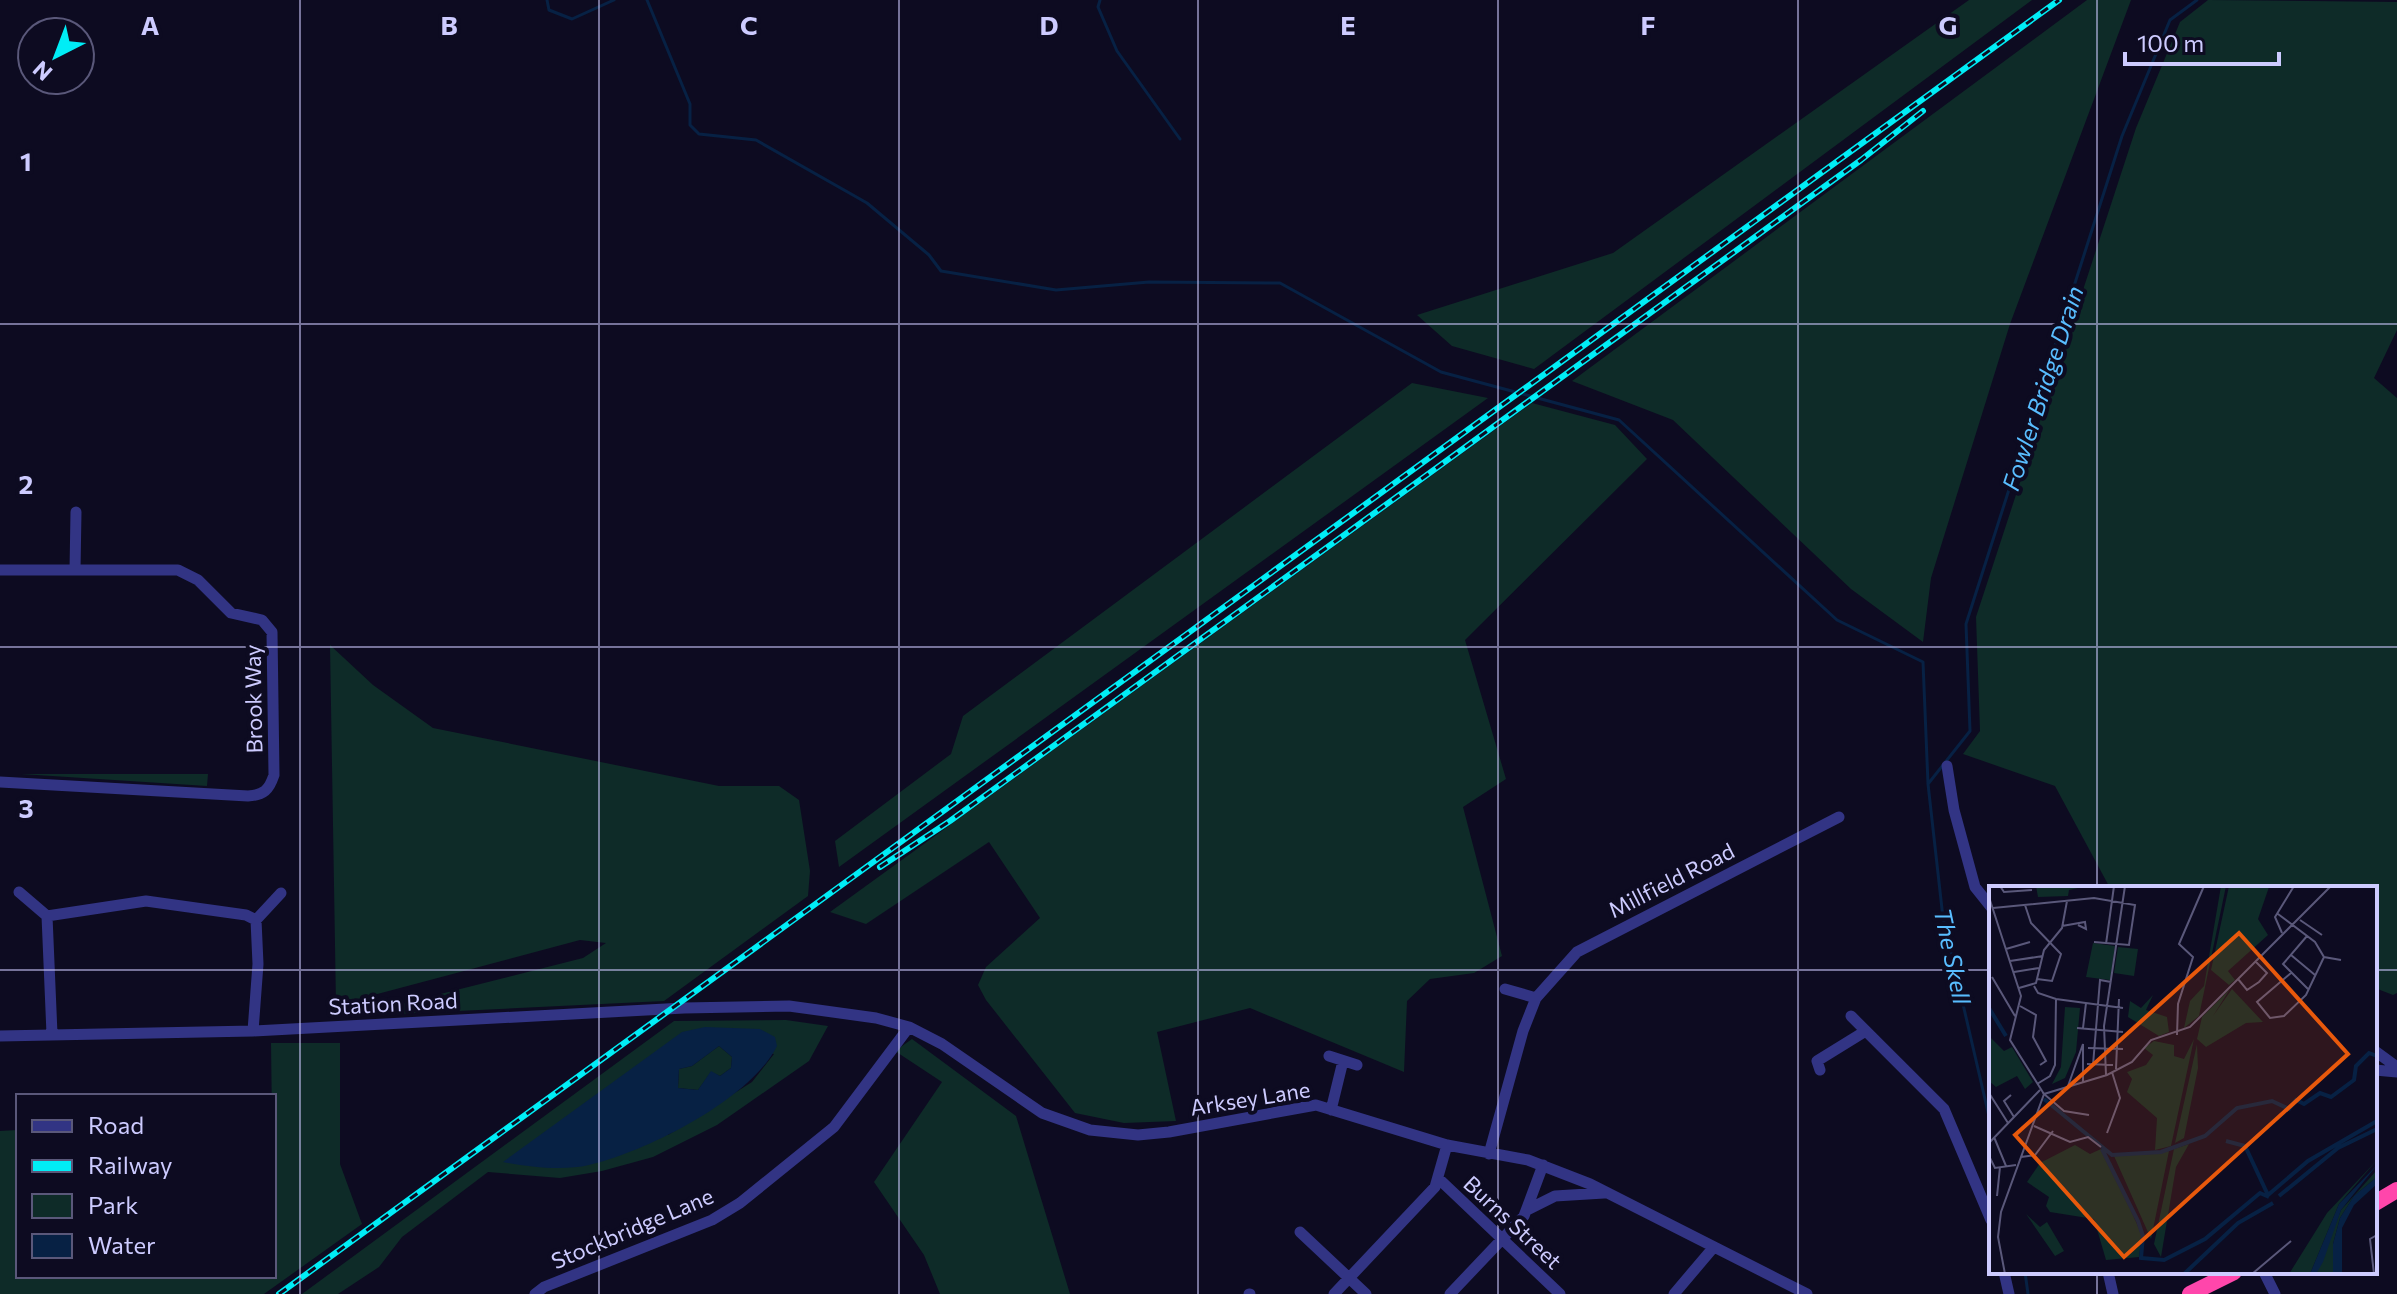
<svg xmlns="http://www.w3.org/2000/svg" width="2397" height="1294" viewBox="0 0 2397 1294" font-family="Commissioner,sans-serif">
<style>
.green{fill:#0e2b28;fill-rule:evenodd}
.water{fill:#072144;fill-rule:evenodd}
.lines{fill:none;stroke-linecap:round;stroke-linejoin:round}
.stream{stroke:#072144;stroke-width:3}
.minor{stroke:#323484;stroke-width:11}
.highway{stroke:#ff46ab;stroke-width:16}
.rail-casing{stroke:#00edf6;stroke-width:6}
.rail{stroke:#0d0b21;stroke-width:3;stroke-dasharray:9;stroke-linecap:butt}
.grid{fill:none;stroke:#cdcbff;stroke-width:2;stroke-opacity:0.55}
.labels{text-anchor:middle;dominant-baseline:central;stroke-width:8;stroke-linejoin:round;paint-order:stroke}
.street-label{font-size:22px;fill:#cdcbff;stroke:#0d0b21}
.water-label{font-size:24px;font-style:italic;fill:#59bdff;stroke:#0d0b21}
.inset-river{fill:none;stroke:#072144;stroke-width:4}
.inset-road{fill:none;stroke:#5a587a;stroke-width:2}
.view{fill:#e8590c;fill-opacity:0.15;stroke:#e8590c;stroke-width:4}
.inset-edge{fill:none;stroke:#cdcbff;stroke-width:4}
.grid-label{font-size:26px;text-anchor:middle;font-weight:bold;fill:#cdcbff;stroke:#0d0b21;stroke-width:8;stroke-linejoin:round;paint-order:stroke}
</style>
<rect width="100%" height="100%" fill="#0d0b21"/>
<path class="green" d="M1969,0h63l-498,369 -82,-23 -35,-31 196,-62z
M2087,0h44l-121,324 -79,254 -8,64 -72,-53 -178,-169 -101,-39z
M2208,0l189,2v328l-23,48 23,20v595l-4,2 -18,-7v-100h-265l-55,-102 -92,-32 17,-23 -4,-114 160,-489 44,-106z
M1412,383l76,15 -649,469 -4,-26 116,-87 12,-38z
M1532,403l83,22 32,34 -182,181 41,139 -43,28 39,149 -28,17 -44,6 -23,22 -3,71 -154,-64 -93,24 19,89 -52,2 -49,-10 -89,-113 -8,-15 8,-18 54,-49 -51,-76 -123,82 -36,-12z
M330,645l43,40 60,43 286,58h60l20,14 11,71 -2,25 -144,105 -311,15 230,-58 23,-15 -26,-3 -244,65z
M21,774h187l-1,12z
M786,1020l42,6 -19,35 -92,64 -64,32 -51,14 -42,7 -72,-6 -86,65 -23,30 -41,27h-36l372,-273zM682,1032l92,22 -22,28 -84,53z
M912,1039l104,77 54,178h-130l-16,-39 -50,-73 68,-100 -47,-31z
M271,1043h69v121l22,60 -98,70h-264v-163l18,-1v146h256z
M719,1046l13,11 -1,11 -11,8 -9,-4 -13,18 -20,-2 1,-19 13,-3z"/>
<path class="water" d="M705,1027l55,2 15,8 2,9c-26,53 -131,106 -188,119 -26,6 -60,2 -86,-3l179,-130zM719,1046l13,11 -1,11 -11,8 -9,-5 -13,19 -20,-2 1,-19 13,-3z"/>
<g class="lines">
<path class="stream" d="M547,0l2,10 23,9 42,-19
M647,0l43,104v21l9,9 57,6 111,63 62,52 12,16 115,19 93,-8 131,1 161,89 178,48 218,200 86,42 5,122 15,134 48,207
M1100,0l-2,7 19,44 63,88
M1928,784l42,-53 -4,-107 156,-488 48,-116 27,-20
M2025,1272l3,22"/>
<path class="minor" d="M0,570h178l20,10 33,33 31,7 10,12 2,143c-5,15 -10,20 -26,21l-248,-14
M75,570l1,-58
M1947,766l7,44 21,77 16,20
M19,892l28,24
M256,920l25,-27
M1505,989l31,9
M1851,1016l93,93 47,111
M52,1034l-5,-118 99,-15 100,14 10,5 2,44 -5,67
M0,1036l253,-5 431,-23 105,-2 87,12 33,9 33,17 100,69 48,17 48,5 31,-3 147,-27 131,40 81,15 62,24 217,110
M2375,1051l22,16
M1329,1056l28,9
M1820,1070l-3,-9 47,-29
M2375,1070l22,2
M1331,1110l12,-49
M1489,1154l34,-123 13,-33 41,-46 262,-135
M1439,1179l121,115
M1527,1210l28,-14 49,-3
M1300,1232l66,62
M2004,1272l5,22
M2108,1272l5,22
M2264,1272l11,22
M535,1294l9,-7 168,-67 28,-17 94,-76 75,-100
M1249,1294h1
M1334,1294l101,-107 12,-42
M1450,1294l74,-78 19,-51
M1674,1294l39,-46"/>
<path class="highway" d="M2375,1203l22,-13
M2190,1294l44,-22"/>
<g class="rail-casing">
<path id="rail" d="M880,867l70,-46 911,-661 62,-49
M279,1294l1780,-1294"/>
</g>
<use href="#rail" class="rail"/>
</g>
<path class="grid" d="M300,0v1294M599,0v1294M899,0v1294M1198,0v1294M1498,0v1294M1798,0v1294M2097,0v888M0,324h2397M0,647h2397M0,970h1991M2375,970h22M2097,1272v22"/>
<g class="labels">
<g class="street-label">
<text transform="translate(253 699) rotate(-91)">Brook Way</text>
<text transform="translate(1671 880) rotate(-27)">Millfield Road</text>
<text transform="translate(393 1003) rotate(-3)">Station Road</text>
<text transform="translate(1250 1098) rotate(-9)">Arksey Lane</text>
<text transform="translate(1513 1222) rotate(43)">Burns Street</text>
<text transform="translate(632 1228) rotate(-23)">Stockbridge Lane</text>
</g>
<g class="water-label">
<text transform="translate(2042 388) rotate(-72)">Fowler Bridge Drain</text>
<text transform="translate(1953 956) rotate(78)">The Skell</text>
</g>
</g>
<g transform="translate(1989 886)">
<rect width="388" height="388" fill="#0d0b21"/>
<path d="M47,0h51l-18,4 -1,6 -30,1zM232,0h5l-27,130 -15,12 6,-27 14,-15zM240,0l40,1 -11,32 10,16 -40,36 7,9 -6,5 -18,-15zM104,57l22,3 -5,34 -24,-3zM129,61l20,2 -4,27 -20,-3zM241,103l-17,27 19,-27 31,33 -17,1 -40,24 -9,-8 5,-22zM164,109l-7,15 21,7 2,15 -10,4 -31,-19 2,-16 11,7zM76,121l15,1 -4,44 -11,26 -13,6 9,-17zM0,150l15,15 8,-4 21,35 -8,7 -8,-13 -21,11 -7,-6zM205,153l-23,107 -16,4 2,-32 -30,-26 5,-13 -5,-7 19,-7 7,-10 -9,-7 10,-7 20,4v11l10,3zM208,158l1,24 -14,70 -9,5zM200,258l-13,23 -15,90 -7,-13 20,-95zM86,259l15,9 11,-5 10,14 31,73 -3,21 -33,3 -12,-41 -44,-7 -4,-6 3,-9 -22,-15 13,-19zM180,265l-18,88 -37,-83zM388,274l-38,44 -29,70h-21l38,-61zM388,284v7l-23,19 -14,22 -7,26v30h-17l25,-64zM37,328l14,13 7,-5 17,29 -9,5z" fill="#0e2b28"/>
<path d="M388,279l-36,45 -18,52 -7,12h-6l29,-70zM388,291v7l-23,21 -12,23v46h-9v-30l7,-26 14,-22z" fill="#072144"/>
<path class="inset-river" d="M0,122l17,28M55,213l68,56 49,-3 44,-16 32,-28 35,-7 17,8 7,-9 8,4 16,-11 11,4 23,-17 2,-14 13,-13 8,3M237,255l19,5 23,49 40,-34 69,-40M113,263l36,72 5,15 -2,22 23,2 41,-21 55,-46 9,4M290,310l59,-48 39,-19M195,388l54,-51 35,-20"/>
<path class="inset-road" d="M11,0l4,6 28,-2M0,11l32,99 -11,44 34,54 -43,118 -3,25 7,37M36,19l6,18 30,31 -9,27 -15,-2M4,22l101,-10 41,7 -6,40 -35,-3M289,28l37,28 9,15 17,3M311,34l22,15M73,40l23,-4 1,7 -8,-4M293,47l-7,-16 19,-31M318,50l-24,28 26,26M117,58l8,-58M17,63l24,-7M302,69l24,20M21,75l33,-5M25,86l25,-4M302,87l-34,29 13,16 14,-2 22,-21 18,-38M3,91l23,39M249,93l9,11 12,-8 8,-9 -11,-11M45,100l4,7 18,6 67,9M30,102l17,-5 8,-33 18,-22 5,-27M31,120l16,9 -3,22 13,24 -6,4M88,142l46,4M94,142l3,-25M188,149l1,-31 15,-47 -14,-13 25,-58M99,162l35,1M98,178l26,1M104,179l7,-85 11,2M127,183l3,-70M117,189l-2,-49 21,-140M48,198l13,-8 5,-11 1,-66M79,200l15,-42v38M0,207l19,30M22,209l-7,6 10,16M100,229l-25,-4 -20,-17 63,-19 25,-13 19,-22 39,-13 141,-141M45,240l36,16 18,-5 13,10M118,247l13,-35 -8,-26M5,251l12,29M0,257l51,-53M0,270l6,12 21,-3M32,271l14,-2 18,-24M8,310l3,-29M263,388l39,-33M385,388l-4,-35 7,-4"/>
<path class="view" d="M250,47l109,121 -224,203 -109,-122z"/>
<rect width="388" height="388" class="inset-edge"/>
</g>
<g class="grid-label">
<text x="150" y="35">A</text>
<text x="449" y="35">B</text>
<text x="749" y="35">C</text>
<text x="1049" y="35">D</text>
<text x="1348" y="35">E</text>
<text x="1648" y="35">F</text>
<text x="1948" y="35">G</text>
<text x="26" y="171">1</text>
<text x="26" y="494">2</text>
<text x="26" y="818">3</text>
</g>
<rect x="16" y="1094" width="260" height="184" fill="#0d0b21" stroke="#5a587a" stroke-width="2"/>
<rect x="32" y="1120" width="40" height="12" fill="#323484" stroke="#5a587a" stroke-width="2"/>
<text x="88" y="1134" font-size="24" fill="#cdcbff">Road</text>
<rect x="32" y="1160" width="40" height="12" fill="#00edf6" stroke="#5a587a" stroke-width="2"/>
<text x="88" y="1174" font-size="24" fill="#cdcbff">Railway</text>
<rect x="32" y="1194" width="40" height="24" fill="#0e2b28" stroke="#5a587a" stroke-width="2"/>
<text x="88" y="1214" font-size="24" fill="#cdcbff">Park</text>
<rect x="32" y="1234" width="40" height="24" fill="#072144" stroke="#5a587a" stroke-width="2"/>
<text x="88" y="1254" font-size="24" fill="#cdcbff">Water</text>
<g transform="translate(56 56) rotate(222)"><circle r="38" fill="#0d0b21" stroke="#5a587a" stroke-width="2"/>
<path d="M0-6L14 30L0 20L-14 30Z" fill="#00edf6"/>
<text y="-12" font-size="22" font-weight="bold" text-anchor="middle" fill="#cdcbff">N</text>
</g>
<path d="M2125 52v12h154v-12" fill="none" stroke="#cdcbff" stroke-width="4"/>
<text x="2137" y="52" font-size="24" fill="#cdcbff" stroke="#0d0b21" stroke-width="6" paint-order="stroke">100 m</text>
</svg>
